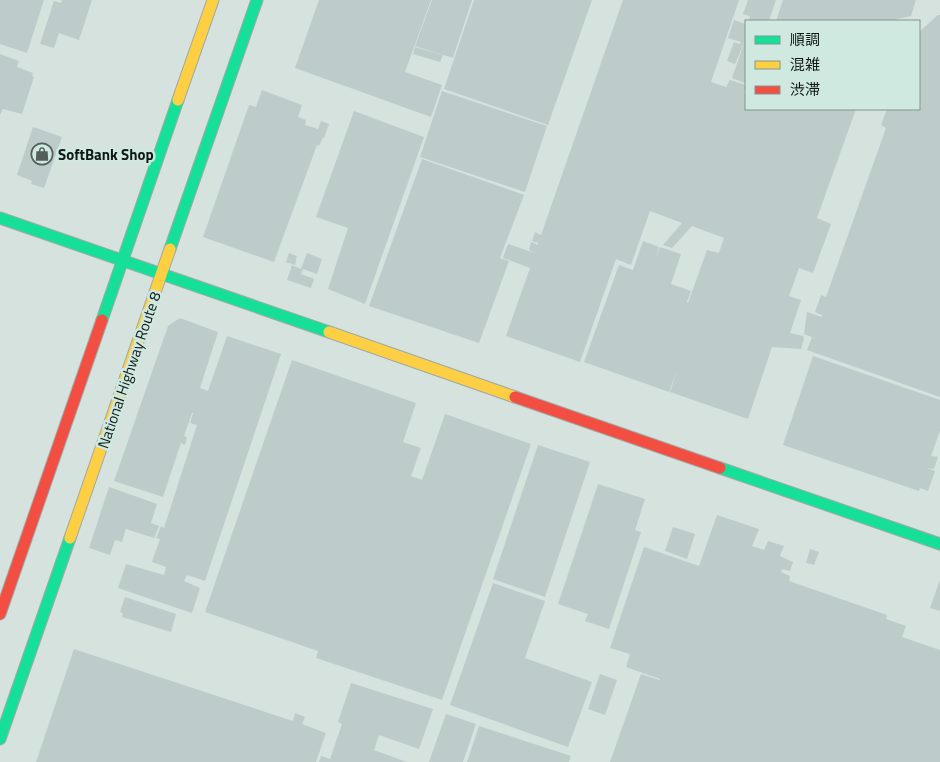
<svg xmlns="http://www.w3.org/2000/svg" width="940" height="762" viewBox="0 0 940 762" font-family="'Titillium Web','Noto Sans JP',sans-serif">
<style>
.building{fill:#bdcccb}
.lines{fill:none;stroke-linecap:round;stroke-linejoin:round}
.fast-casing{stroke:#a0aaa7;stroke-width:13}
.slow-casing{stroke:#a0aaa7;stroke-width:13}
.jam-casing{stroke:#a0aaa7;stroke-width:13}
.fast{stroke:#16e098;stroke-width:11}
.slow{stroke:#ffcf43;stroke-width:11}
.jam{stroke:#f24e42;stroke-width:11}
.labels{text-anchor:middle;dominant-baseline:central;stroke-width:5;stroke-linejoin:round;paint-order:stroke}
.poi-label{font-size:15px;font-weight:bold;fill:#0f1816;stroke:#cfe8e0;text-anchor:start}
.street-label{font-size:15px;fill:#0f1816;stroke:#cfe8e0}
</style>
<rect width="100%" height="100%" fill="#d5e2de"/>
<path class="building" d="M0,0h44l-17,53 -27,-9z
M62,0h30l-13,40 -20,-7 -5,15 -14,-4 14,-43 7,2z
M319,0h112l-26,72 37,13 -11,32 -136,-49z
M432,0h40l-19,58 -38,-12z
M474,0h118l-44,125 -104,-36z
M623,0h116l-28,82 15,5 4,-7 16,5 -2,9h2v15h110l-39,109 14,6 -18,49 -14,-5 -10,28 12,4 -11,33 13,3 1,3 -3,10 -29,-2 -24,72 -78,-27 8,-24 -9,24 -85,-30 35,-97 14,5 10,-29 16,6 -3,11 4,-11 21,7 -10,30 20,7 -4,11 1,1 19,-53 12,3 5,-15 -32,-12 -20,22 -9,-3 19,-22 -32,-12 -19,54 -15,-6 -36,103 -74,-26 24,-68 -27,-10 5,-14 27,9 -6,-3 2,-8 7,3v-2l-6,-2 3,-9 6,3z
M748,0h28l-7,21h-20l1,-5 -7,-2z
M783,0h133l-5,16 -14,3 -1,2h-120z
M938,15h2v382l-133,-47 5,-13 -8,-3 3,-22 15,5v-2l-7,-3 6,-17 5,2 60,-169 -5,-3 6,-16h32v-77z
M734,20l12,4v54l-1,5 -13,-5 13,-38 -10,24 -8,-3 7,-19 6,2 1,-2 -13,-4z
M415,47l28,8 -3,7 -27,-8z
M0,54l19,7 -2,6 16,6 -1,3 2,1 -12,37 -19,-5 -3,6z
M262,90l40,15 -4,12 8,3 -1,5 13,4 3,-8 8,3 -5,14 -1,-1 -4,9 -2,-1 -43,117 -71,-25 46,-132 7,2z
M442,91l105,35 -22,66 -105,-35z
M354,111l70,26 -59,167 -37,-15 20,-61 -32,-11z
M33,127l29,10 -18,51 -13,-4 1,-3 -15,-6z
M422,159l102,36 -24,63 9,3 -30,82 -110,-37z
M289,253l8,3 -2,9 -9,-3z
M307,253l15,6 -5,15 -14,-5 -2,5 13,5 -3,9 -24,-8 5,-15 9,4z
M180,318l38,14 -18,56 8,3 19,-55 54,18 -76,227 -18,-6 -3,6 16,7 -8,25 -74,-25 8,-24 38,11 2,-8 -14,-5 8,-23 -4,-1 5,-12 3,2 33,-103 -7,-2 3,-10h-1l-8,23 3,1 -2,8 -4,-2 -18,54 -49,-16 54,-155z
M813,356l127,44v31l-9,25 7,1 -4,12 -7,-1 8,3 -7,20 -8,-3 -1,3 -136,-46z
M292,360l124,43 -13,39 18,6 -10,28 11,4 23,-66 86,30 -89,256 -126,-42 2,-7 -113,-39z
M538,445l52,17 -45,135 -52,-18z
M598,484l47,15 -10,31 6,2 -32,97 -24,-8 3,-7 -30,-10z
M109,487l48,17 -6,19 8,3 -5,12 -28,-9 -4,13 -7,-2 -5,15 -21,-7z
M717,515l42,14 -7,17 12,4 4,-9 16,5 -4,10 13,6 -3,9 -8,-2 -1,3 9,4 -1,5 98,34 -1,4 20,7 -4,11 38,13v112h-330l31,-88 18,6 1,-1 -34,-12 4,-13 -20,-6 34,-101 55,19z
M673,527l22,7 -8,25 -22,-8z
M810,549l9,3 -5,13 -8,-2z
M940,580v31l-10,-3z
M493,583l52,18 -20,57 67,24 -24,65 -118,-42z
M125,597l51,17 -5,18 -49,-15 1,-4 -3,-1z
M74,649l219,72 2,-8 10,4 -3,7 24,9 -10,29h-280z
M600,674l17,6 -12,35 -17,-6z
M351,683l82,26 -14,40 -40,-14 -5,15 33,12h-88l2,-6 9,3 12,-35 -4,-2z
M446,714l30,10 -13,38h-34z
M479,726l92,30 -2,6h-102z"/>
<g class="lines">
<g class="fast-casing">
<path id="fast" d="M0,218l329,114
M170,249l87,-249
M102,320l76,-220
M720,468l220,76
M0,739l70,-201"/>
</g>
<g class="slow-casing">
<path id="slow" d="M178,100l35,-100
M329,332l186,65
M70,538l100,-289"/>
</g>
<g class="jam-casing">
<path id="jam" d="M515,397l205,71
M0,614l102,-294"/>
</g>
<use href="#fast" class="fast"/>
<use href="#slow" class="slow"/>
<use href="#jam" class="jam"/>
</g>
<defs>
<g id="shop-ring" transform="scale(1.125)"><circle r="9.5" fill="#cfe8e0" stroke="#545f5c" stroke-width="1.5"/><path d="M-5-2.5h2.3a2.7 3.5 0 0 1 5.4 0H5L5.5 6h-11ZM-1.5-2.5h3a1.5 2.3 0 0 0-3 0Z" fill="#545f5c"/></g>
</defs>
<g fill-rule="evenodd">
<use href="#shop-ring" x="42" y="154"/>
</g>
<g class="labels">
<g class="poi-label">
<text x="58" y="154">SoftBank Shop</text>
</g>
<g class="street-label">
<text transform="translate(129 370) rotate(-71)">National Highway Route 8</text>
</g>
</g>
<rect x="745" y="20" width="175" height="90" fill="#cfe8e0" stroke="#82958f"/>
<rect x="755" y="36" width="25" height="8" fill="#16e098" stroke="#82958f"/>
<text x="790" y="45" font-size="15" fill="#0f1816">順調</text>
<rect x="755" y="61" width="25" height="8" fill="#ffcf43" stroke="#82958f"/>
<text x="790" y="70" font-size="15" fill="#0f1816">混雑</text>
<rect x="755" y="86" width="25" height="8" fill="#f24e42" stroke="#82958f"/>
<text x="790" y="95" font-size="15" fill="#0f1816">渋滞</text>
</svg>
